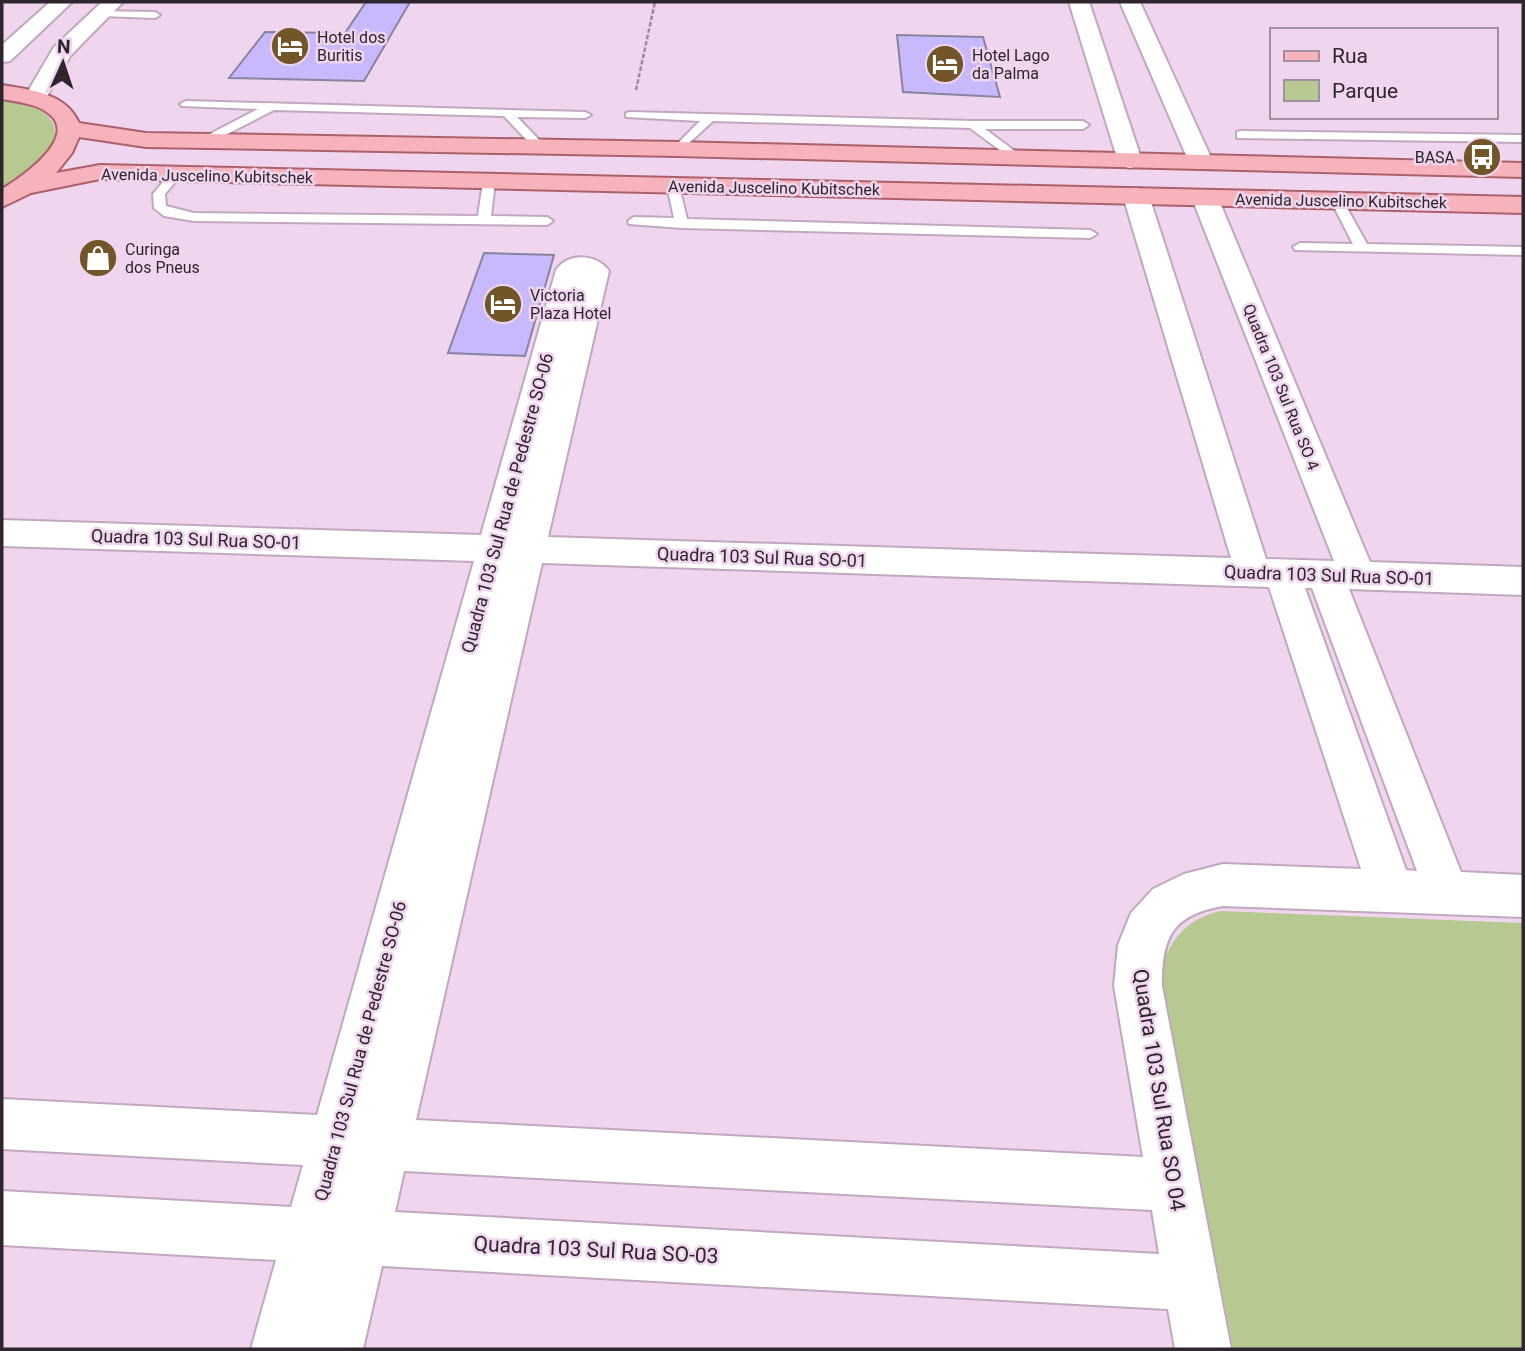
<svg xmlns="http://www.w3.org/2000/svg" width="1525" height="1351" viewBox="0 0 1525 1351" font-family="Roboto,sans-serif">
<style>
.green{fill:#b6c991}
.building{fill:#c7b9fc;stroke:#88839f;stroke-width:2}
.lines{fill:none;stroke-linecap:round;stroke-linejoin:round}
.lane-casing{stroke:#c1a8bf;stroke-width:4}
.street-casing{stroke:#c1a8bf;stroke-width:4}
.secondary-casing{stroke:#c1a8bf;stroke-width:4}
.primary-casing{stroke:#ac606c;stroke-width:4}
.path{stroke:#9e8b9c;stroke-width:2.5;stroke-dasharray:4.5 2;stroke-linecap:butt}
.lane{fill:#fff;fill-rule:evenodd}
.street{fill:#fff;fill-rule:evenodd}
.secondary{fill:#fff;fill-rule:evenodd}
.primary{fill:#f6b3bb;fill-rule:evenodd}
.labels{text-anchor:middle;dominant-baseline:central;stroke-width:5;stroke-linejoin:round;paint-order:stroke}
.far-poi-label{font-size:16px;fill:#2f252e;stroke:#efd5ed;text-anchor:start}
.far-street-label{font-size:16px;fill:#2f252e;stroke:#efd5ed}
.street-label{font-size:18px;fill:#2f252e;stroke:#efd5ed}
.near-street-label{font-size:21px;fill:#2f252e;stroke:#efd5ed}
</style>
<rect width="100%" height="100%" fill="#efd5ed"/>
<path class="green" d="M2,99c86,13 53,60 0,90z
M1221,911l302,12v426h-290l-72,-368c2,-36 25,-63 60,-70z"/>
<path class="building" d="M366,2h44l-46,79 -135,-3 36,-46 80,1z
M897,35l86,2 17,60 -97,-5z
M484,253l70,2 -29,101 -77,-3z"/>
<g class="lines">
<g class="lane-casing">
<path id="lane" d="M97,11l58,1 5,3 -5,3 -54,-2 -4,-1z
M186,101l399,11 6,3 -6,3 -68,-1 30,31 -6,4 -4,-1 -33,-35 -230,-6 -64,33 -4,-1v-6l52,-27 -76,-3 -2,-2z
M630,112l343,9h110l6,4 -6,4h-98l35,26 2,3 -6,4 -46,-34 -257,-7 -35,32 -6,-4 28,-28 -74,-4v-4z
M1241,131l282,4v7l-286,-4v-6z
M175,171l6,4 -16,19 1,12 28,7 284,3 5,-34 6,-4 6,4 -4,34 56,1 6,4 -6,4 -353,-4 -30,-5 -10,-8 -1,-14 18,-22z
M673,182l6,4 8,33 403,11 7,4 -7,4 -408,-10 -53,-4 -1,-3 6,-4 40,1 -7,-32z
M1337,197l6,4 24,43 156,3v8l-228,-5 -2,-3 7,-4 53,1 -22,-43z"/>
</g>
<g class="street-casing">
<path id="street" d="M1069,2h20l53,159 -3,5 -9,2 -9,-2 -3,-5z
M1120,2h20l73,160 -3,5 -9,2 -9,-2 -3,-5z
M1136,188l9,3 4,5 117,363 68,2 -142,-363 4,-5 9,-3 9,3 4,5 152,364 153,5v28l-174,-6 112,283 62,3v42l-300,-11c-51,9 -61,31 -61,80l69,363h-56l-7,-40 -786,-43 -19,83h-112l25,-89 -274,-15v-54l289,16 12,-42 -301,-16v-50l315,16 157,-554 -472,-15v-26l479,15 75,-265c13,-18 41,-16 53,1l-61,266 683,21 -108,-362 4,-5zM542,563l727,24 92,282 -138,-5 -39,10 -31,15 -22,24 -13,32 -4,41 29,171 -727,-37zM1305,588h7l105,283 -11,-1zM404,1171l748,39 7,44 -764,-42z"/>
</g>
<g class="secondary-casing">
<path id="secondary" d="M50,2h22l-62,59 -8,1v-17z
M102,2h21l-52,53 -28,48h-16l-3,-5 30,-51z"/>
</g>
<g class="primary-casing">
<path id="primary" d="M2,85c29,5 64,8 77,38l67,10 532,9 845,21v14l-845,-21 -532,-9 -67,-10 -7,16 -16,20 44,-8 1423,32v16l-1423,-34 -69,14 -29,14v-18c18,-11 79,-52 46,-76 -13,-10 -31,-11 -46,-14z"/>
</g>
<path class="path" d="M636,90l19,-88"/>
<use href="#lane" class="lane"/>
<use href="#street" class="street"/>
<use href="#secondary" class="secondary"/>
<use href="#primary" class="primary"/>
</g>
<defs>
<g id="hotel-disc" transform="scale(2.0125)"><circle r="9.5" fill="#73552a" stroke="#efd5ed"/><path d="M-6-4.5h1.5V1H6V5H4.5V3h-9V5H-6ZM-4 0a1.8 1.8 0 1 1 3.6 0ZM.5 0V-2.5h3Q6-2.5 6 0Z" fill="#fff"/></g>
<g id="bus-disc" transform="scale(2.0125)"><circle r="9.5" fill="#73552a" stroke="#efd5ed"/><path d="M-5-6H5V4H4V6H2V4H-2V6H-4V4H-5ZM-3.5-4V0h7V-4ZM-3.5 1.2v1.5H-2V1.2ZM2 1.2v1.5H3.5V1.2Z" fill="#fff"/></g>
<g id="shop-disc" transform="scale(2.0125)"><circle r="9.5" fill="#73552a" stroke="#efd5ed"/><path d="M-5-2.5h2.3a2.7 3.5 0 0 1 5.4 0H5L5.5 6h-11ZM-1.5-2.5h3a1.5 2.3 0 0 0-3 0Z" fill="#fff"/></g>
</defs>
<g fill-rule="evenodd">
<use href="#hotel-disc" x="290" y="46"/>
<use href="#hotel-disc" x="945" y="64"/>
<use href="#bus-disc" x="1482" y="157"/>
<use href="#shop-disc" x="98" y="258"/>
<use href="#hotel-disc" x="503" y="304"/>
</g>
<g class="labels">
<g class="far-poi-label">
<text x="317" y="37">Hotel dos<tspan x="317" dy="18">Buritis</tspan></text>
<text x="972" y="55">Hotel Lago<tspan x="972" dy="18">da Palma</tspan></text>
<text x="1455" y="157" text-anchor="end">BASA</text>
<text x="125" y="249">Curinga<tspan x="125" dy="18">dos Pneus</tspan></text>
<text x="530" y="295">Victoria<tspan x="530" dy="18">Plaza Hotel</tspan></text>
</g>
<g class="far-street-label">
<text transform="translate(207 176) rotate(1)">Avenida Juscelino Kubitschek</text>
<text transform="translate(774 188) rotate(1)">Avenida Juscelino Kubitschek</text>
<text transform="translate(1341 201) rotate(1)">Avenida Juscelino Kubitschek</text>
<text transform="translate(1281 387) rotate(68)">Quadra 103 Sul Rua SO 4</text>
</g>
<g class="street-label">
<text transform="translate(507 503) rotate(-75)">Quadra 103 Sul Rua de Pedestre SO-06</text>
<text transform="translate(196 539) rotate(2)">Quadra 103 Sul Rua SO-01</text>
<text transform="translate(762 557) rotate(2)">Quadra 103 Sul Rua SO-01</text>
<text transform="translate(1329 575) rotate(2)">Quadra 103 Sul Rua SO-01</text>
<text transform="translate(360 1051) rotate(-75)">Quadra 103 Sul Rua de Pedestre SO-06</text>
</g>
<g class="near-street-label">
<text transform="translate(1159 1090) rotate(81)">Quadra 103 Sul Rua SO 04</text>
<text transform="translate(596 1250) rotate(3)">Quadra 103 Sul Rua SO-03</text>
</g>
</g>
<rect width="1525" height="1351" fill="none" stroke="#2f252e" stroke-width="7"/>
<rect x="1270" y="28" width="228" height="91" fill="#efd5ed" stroke="#a28fa1" stroke-width="2"/>
<rect x="1284" y="51" width="35" height="10" fill="#f6b3bb" stroke="#a28fa1" stroke-width="2"/>
<text x="1332" y="63" font-size="21" fill="#2f252e">Rua</text>
<rect x="1284" y="80" width="35" height="21" fill="#b6c991" stroke="#a28fa1" stroke-width="2"/>
<text x="1332" y="98" font-size="21" fill="#2f252e">Parque</text>
<g transform="translate(63 63) rotate(3)" stroke="#efd5ed" stroke-width="5" paint-order="stroke">
<path d="M0-5L12 26L0 18L-12 26Z" fill="#2f252e"/>
<text y="-10" font-size="19" font-weight="bold" text-anchor="middle" fill="#2f252e">N</text>
</g>
</svg>
